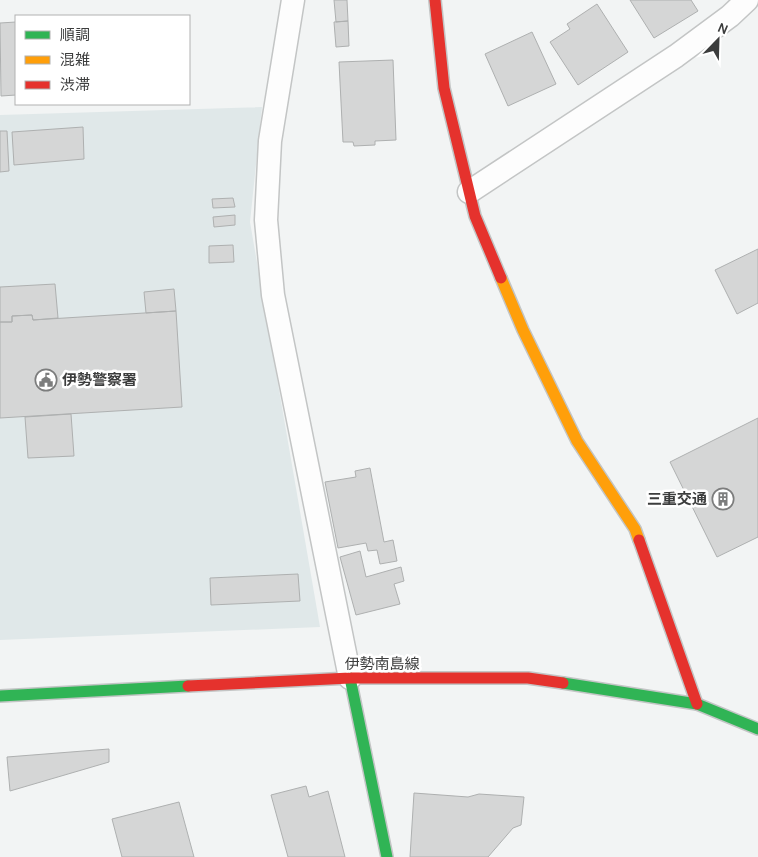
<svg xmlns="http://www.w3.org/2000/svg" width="758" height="857" viewBox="0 0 758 857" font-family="Karla,'Noto Sans JP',sans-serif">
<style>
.built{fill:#e0e8e9}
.building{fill:#d5d6d6;stroke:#aeb0b0}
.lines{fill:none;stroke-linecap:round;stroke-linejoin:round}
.lane-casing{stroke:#c3c5c5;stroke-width:25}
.fast-casing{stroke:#c3c5c5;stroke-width:14}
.slow-casing{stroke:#c3c5c5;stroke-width:14}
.jam-casing{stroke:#c3c5c5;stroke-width:14}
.lane{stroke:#fdfdfd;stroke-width:22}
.fast{stroke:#30b455;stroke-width:11}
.slow{stroke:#ff9f0a;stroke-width:11}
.jam{stroke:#e5322d;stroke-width:11}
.labels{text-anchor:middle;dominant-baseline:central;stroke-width:5;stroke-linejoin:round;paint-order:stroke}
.poi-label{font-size:15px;font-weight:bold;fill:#3c3d3d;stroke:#fff;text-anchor:start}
.street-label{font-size:15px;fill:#3c3d3d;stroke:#fff}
</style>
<rect width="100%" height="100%" fill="#f2f4f4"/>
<path class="built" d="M262,107l-12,115 70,405 -320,13v-525z"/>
<path class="building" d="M334,0h13l1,21 -12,1z
M630,0h61l7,11 -44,27z
M597,4l31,48 -50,33 -28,-43 20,-13 -3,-5z
M348,21l1,25 -13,1 -2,-25z
M16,22v73l-15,1 -1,-73z
M532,32l24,52 -48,22 -23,-52z
M393,60l3,80 -21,1v4l-21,1 -1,-4h-10l-4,-80z
M83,127l1,32 -70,6 -2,-33z
M0,131h7l2,40 -9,1z
M233,198l2,9 -22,1 -1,-9z
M235,215v10l-21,2 -1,-10z
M233,245l1,17 -25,1v-17z
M758,249v54l-21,11 -22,-44z
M55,284l3,34 -25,2 -1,-5 -20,1v6h-12v-35z
M174,289l2,22 -30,2 -2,-21z
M176,311l6,96 -182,11v-96h12v-6l20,-1 1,5z
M71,414l3,42 -46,2 -3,-41z
M758,418v119l-41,20 -47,-95z
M370,468l14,74 9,-2 4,21 -17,3 -3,-14 -9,1 -2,-8 -28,5 -13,-66 31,-5 -1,-6z
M360,551l6,26 35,-10 3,14 -10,3 6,20 -44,11 -16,-58z
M298,574l2,27 -89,4 -1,-27z
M109,749v13l-99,29 -3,-34z
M306,786l3,11 19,-6 17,66h-57l-17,-62z
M414,793l54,4 11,-3 45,3 -3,28 -8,3 -25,29h-78z
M179,802l15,55h-72l-10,-38z"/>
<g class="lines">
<g class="lane-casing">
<path id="lane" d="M293,0l-23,141 -4,79 7,75 77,383
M469,192l207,-136 54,-40 17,-16"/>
</g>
<g class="fast-casing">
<path id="fast" d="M350,678l37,179
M563,683l134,21 61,25
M0,696l188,-10"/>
</g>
<g class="slow-casing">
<path id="slow" d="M501,278l22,52 54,111 58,88 4,11"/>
</g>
<g class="jam-casing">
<path id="jam" d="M435,0l9,88 31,128 26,62
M639,540l58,164
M188,686l162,-8h178l35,5"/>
</g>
<use href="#lane" class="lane"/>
<use href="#fast" class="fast"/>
<use href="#slow" class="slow"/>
<use href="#jam" class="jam"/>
</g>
<defs>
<g id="civic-ring" transform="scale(1.125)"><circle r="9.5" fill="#fff" stroke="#7c7d7d" stroke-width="1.5"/><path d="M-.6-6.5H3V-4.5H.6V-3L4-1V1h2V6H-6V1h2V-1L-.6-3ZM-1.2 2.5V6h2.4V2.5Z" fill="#7c7d7d"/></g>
<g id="building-ring" transform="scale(1.125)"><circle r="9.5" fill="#fff" stroke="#7c7d7d" stroke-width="1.5"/><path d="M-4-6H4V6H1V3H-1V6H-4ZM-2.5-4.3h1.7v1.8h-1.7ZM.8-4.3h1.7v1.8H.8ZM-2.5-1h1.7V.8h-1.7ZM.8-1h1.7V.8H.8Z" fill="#7c7d7d"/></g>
</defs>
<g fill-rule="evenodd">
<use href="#civic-ring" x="46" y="380"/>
<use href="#building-ring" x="723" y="499"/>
</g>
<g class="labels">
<g class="poi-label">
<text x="62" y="380">伊勢警察署</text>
<text x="707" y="499" text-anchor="end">三重交通</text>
</g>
<g class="street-label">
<text x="382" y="664">伊勢南島線</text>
</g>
</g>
<rect x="15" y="15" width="175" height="90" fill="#ffffff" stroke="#b1b1b1"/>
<rect x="25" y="31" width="25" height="8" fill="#30b455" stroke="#b1b1b1"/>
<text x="60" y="40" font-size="15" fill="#3c3d3d">順調</text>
<rect x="25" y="56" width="25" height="8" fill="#ff9f0a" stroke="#b1b1b1"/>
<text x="60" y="65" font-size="15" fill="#3c3d3d">混雑</text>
<rect x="25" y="81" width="25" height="8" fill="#e5322d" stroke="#b1b1b1"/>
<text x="60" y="90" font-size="15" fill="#3c3d3d">渋滞</text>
<g transform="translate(718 40) rotate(23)" stroke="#ffffff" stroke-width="4" paint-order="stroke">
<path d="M0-4L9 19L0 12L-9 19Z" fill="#3c3d3d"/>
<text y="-8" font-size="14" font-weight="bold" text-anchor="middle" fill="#3c3d3d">N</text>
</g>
</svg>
